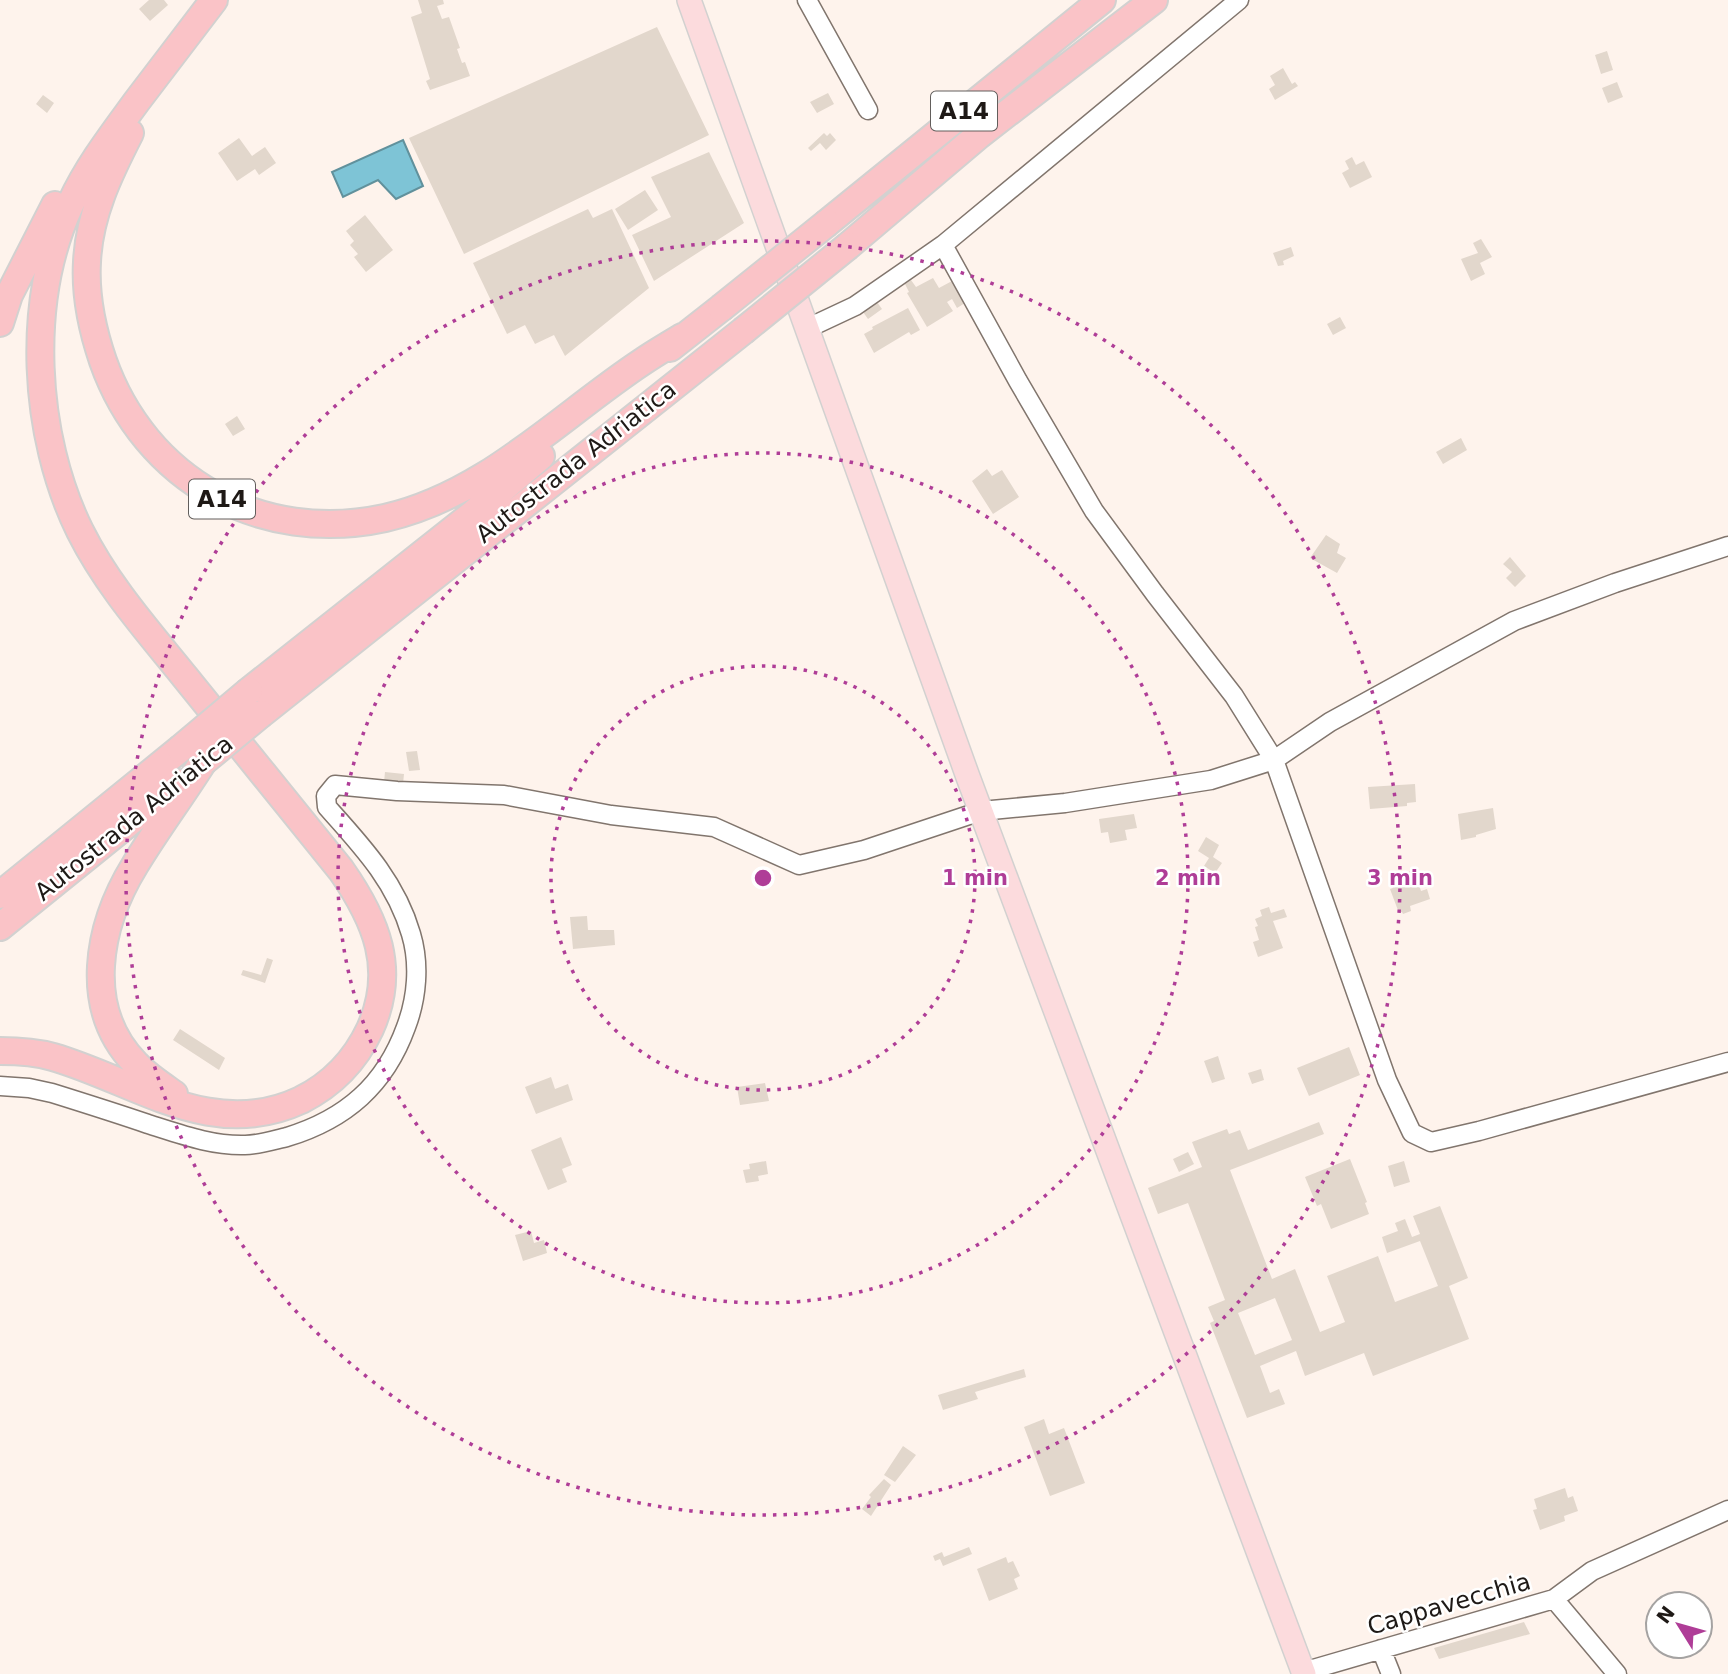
<svg xmlns="http://www.w3.org/2000/svg" width="1728" height="1674" viewBox="0 0 1728 1674" font-family="'DejaVu Sans',sans-serif">
<style>
.water{fill:#7ec4d6;stroke:#61919c;stroke-width:2}
.building{fill:#e2d7cc;fill-rule:evenodd}
.lines{fill:none;stroke-linecap:round;stroke-linejoin:round}
.minor-casing{stroke:#81756d;stroke-width:21}
.major-casing{stroke:#d2d1d0;stroke-width:26}
.highway-casing{stroke:#d2d1d0;stroke-width:30}
.minor{stroke:#fff;stroke-width:18}
.major{stroke:#fcdbdd;stroke-width:23}
.highway{stroke:#fac3c7;stroke-width:26}
.highway-bridge-casing{stroke:#d2d1d0;stroke-width:30;stroke-linecap:butt}
.highway-bridge{stroke:#fac3c7;stroke-width:26}
.ring{fill:none;stroke:#af3d97;stroke-width:3.5;stroke-dasharray:3.5 7}
.labels{text-anchor:middle;dominant-baseline:central;stroke-width:5;stroke-linejoin:round;paint-order:stroke}
.shield{fill:#fff;stroke:#625e5c;stroke-width:2}
.shield-label{font-size:23px;font-weight:bold;fill:#1e1916}
.street-label{font-size:24px;fill:#1e1916;stroke:#fff}
.centre{fill:#af3d97;stroke:#fff;stroke-width:3.5}
.ring-label{font-size:21px;text-anchor:middle;font-weight:bold;fill:#af3d97;stroke:#fff;stroke-width:5;stroke-linejoin:round;paint-order:stroke}
</style>
<rect width="100%" height="100%" fill="#fef3ec"/>
<path class="water" d="M403,140l20,46 -27,13 -18,-19 -35,17 -11,-25z"/>
<path class="building" d="M149,0h15l4,5 -18,16 -11,-12z
M418,0h25l1,4 -7,2 5,13 7,-2 11,31 -3,1 5,14 3,-1 5,14 -40,14 -4,-9 4,-2 -19,-62 11,-4z
M657,27l52,108 -245,119 -55,-116z
M1607,51l6,19 -12,4 -6,-19z
M1283,68l9,16 3,-2 3,4 -23,14 -6,-11 6,-4 -5,-9z
M1617,82l6,15 -15,6 -6,-15z
M828,93l6,11 -17,9 -7,-11z
M43,95l11,8 -7,10 -11,-9z
M824,133l3,3 3,-3 6,7 -10,10 -6,-7 -9,8 -3,-3z
M239,138l13,18 13,-9 11,16 -17,12 -4,-6 -18,12 -19,-28z
M709,152l35,71 -90,58 -22,-46 39,-18 -20,-40z
M1352,157l4,8 8,-4 8,16 -22,11 -8,-15 7,-4 -4,-8z
M645,190l13,20 -30,20 -13,-21z
M588,209l5,9 19,-9 37,79 -84,68 -11,-21 -19,9 -10,-19 -18,9 -34,-71z
M365,215l28,35 -27,22 -12,-15 4,-3 -8,-9 4,-4 -8,-10z
M1481,239l11,18 -12,6 5,11 -14,7 -10,-22 17,-6 -5,-10z
M1291,247l3,9 -11,5 1,4 -6,1 -5,-13z
M933,278l6,10 13,-7 13,22 -8,5 -5,-9 -5,3 6,9 -26,16 -20,-34 2,-1 -4,-8 6,-4 5,7z
M877,302l5,7 -14,10 -5,-7z
M908,308l12,22 -9,5 -2,-3 -35,21 -10,-19 9,-5 -1,-2z
M1340,317l6,11 -13,7 -6,-11z
M237,416l8,13 -12,7 -8,-12z
M1461,438l6,12 -24,14 -7,-12z
M987,469l5,7 10,-6 17,27 -26,17 -21,-33z
M1326,535l14,9 -3,9 9,5 -9,15 -27,-15z
M1510,557l16,19 -11,11 -9,-9 6,-6 -9,-8z
M417,751l3,19 -11,1 -3,-19z
M385,772l19,2 -1,10 -19,-2z
M1415,784l1,18 -9,1v3l-37,3 -2,-22z
M1493,808l3,21 -20,6v2l-15,3 -3,-26z
M1134,814l3,14 -12,2 2,10 -17,3 -2,-11 -7,1 -2,-14z
M1206,837l13,8 -6,12 9,6 -7,10 -11,-7 5,-8 -11,-7z
M1414,870l7,21 6,-2 3,10 -20,7 1,5 -8,3 -1,-2 -3,1 -9,-24 3,-1 -3,-10z
M1269,907l2,6 13,-4 3,8 -14,4 10,27 -25,9 -5,-15 6,-2 -4,-13 3,-1 -3,-7 7,-3 -2,-6z
M587,916l1,14h26l1,15 -42,4 -3,-32z
M267,958l6,2 -8,23 -24,-8 2,-5 18,5z
M180,1029l45,29 -6,12 -46,-30z
M1349,1047l11,28 -51,21 -12,-28z
M1218,1056l7,23 -13,4 -8,-22z
M1261,1069l3,11 -12,4 -4,-11z
M551,1077l4,12 13,-5 5,16 -37,14 -11,-27z
M765,1083l4,18 -29,4 -3,-18z
M1319,1122l5,12 -94,36 42,109 23,-10 25,63 25,-10 -18,-46 51,-20 17,46 43,-16 -18,-45 -33,12 -5,-16 16,-6 -3,-8 10,-4 7,18 8,-3 -7,-18 27,-10 28,72 -19,8 20,53 -96,37 -9,-23 -59,23 -9,-25 -36,15 10,27 9,-4 6,15 -38,14 -37,-95 4,-2 -6,-14 17,-7 -37,-97 -30,11 -10,-26 54,-21 -10,-25 35,-13 2,5 11,-4 8,20zM1275,1298l17,42 -37,15 -17,-42z
M561,1137l11,28 -10,4 5,13 -19,8 -17,-40z
M1188,1152l6,12 -15,8 -6,-13z
M1350,1159l17,43 -2,1 4,11 -38,15 -10,-25 -4,2 -12,-29z
M766,1161l2,13 -10,2 1,5 -13,2 -3,-13 7,-1 -1,-5z
M1404,1161l6,21 -16,5 -6,-21z
M531,1231l3,12 10,-3 3,13 -24,8 -8,-26z
M1024,1369l2,8 -51,15 3,7 -35,11 -5,-15z
M1044,1419l5,15 15,-6 21,55 -35,13 -26,-69z
M903,1446l13,9 -21,27 -11,-7z
M884,1479l7,6 -20,31 -9,-7 9,-12 -2,-2z
M1565,1488l3,10 5,-2 5,15 -14,5 1,5 -25,9 -7,-20 4,-1 -3,-10z
M969,1547l3,7 -29,12 -3,-7 -5,2 -2,-5 9,-4 2,5z
M1006,1557l2,6 5,-2 7,15 -6,3 4,10 -29,12 -12,-32z
M1524,1622l6,12 -91,25 -5,-11z"/>
<g class="lines">
<g class="minor-casing">
<path id="minor" d="M807,0l61,110
M806,329l49,-23 88,-61
M1728,546l-113,37 -101,38 -184,101 -56,38 113,320 25,53 19,9 48,-11 249,-69
M0,1086l29,2 23,5c32,10 64,20 96,31 32,10 64,22 97,21 14,0 29,-5 42,-8 59,-18 98,-52 119,-110 11,-29 14,-63 5,-93 -15,-52 -49,-88 -84,-127l-1,-11 9,-11 62,6 107,4 107,20 103,12 85,38 65,-15 117,-39 84,-8 146,-23 63,-20 -40,-64 -79,-102 -61,-83 -76,-130 -75,-136 296,-245
M1554,1599l38,-28 136,-61
M1381,1649l10,25
M1303,1672l251,-73 63,75"/>
</g>
<g class="major-casing">
<path id="major" d="M689,0l279,777 336,897"/>
</g>
<g class="highway-casing">
<path id="highway" d="M130,133c-21,41 -41,82 -43,129 -2,34 5,67 16,99 42,119 158,184 282,157 101,-23 174,-101 257,-156 13,-9 27,-17 40,-25
M827,223l275,-223
M848,246l131,-111 175,-135
M0,323l9,-28 46,-90
M670,348l51,-40
M249,691l225,-178 67,-57
M261,714l482,-383
M0,895l180,-146
M0,927l178,-144
M0,1051c17,0 36,1 53,6 83,24 159,85 248,43 32,-16 54,-39 69,-71 27,-60 6,-109 -29,-159 -52,-64 -104,-129 -156,-193 -38,-47 -78,-92 -105,-146 -47,-95 -55,-231 -9,-328 17,-37 42,-69 66,-102 26,-34 51,-67 77,-101
M174,1094c-13,-9 -27,-18 -38,-30 -55,-56 -38,-139 -1,-199 21,-35 46,-68 68,-103"/>
</g>
<use href="#minor" class="minor"/>
<use href="#major" class="major"/>
<use href="#highway" class="highway"/>
<g class="highway-bridge-casing">
<path id="highway-bridge" d="M721,308l106,-85
M743,331l105,-85
M180,749l69,-58
M203,762l58,-48"/>
</g>
<use href="#highway-bridge" class="highway-bridge"/>
</g>
<g class="ring">
<circle cx="763" cy="878" r="212"/>
<circle cx="763" cy="878" r="425"/>
<circle cx="763" cy="878" r="637"/>
</g>
<g class="labels">
<g class="shield">
<rect x="931" y="91.5" width="66" height="39" rx="5"/>
<rect x="189" y="479.5" width="66" height="39" rx="5"/>
</g>
<g class="shield-label">
<text x="964" y="111">A14</text>
<text x="222" y="499">A14</text>
</g>
<g class="street-label">
<text transform="translate(576 462) rotate(-38)">Autostrada Adriatica</text>
<text transform="translate(134 818) rotate(-39)">Autostrada Adriatica</text>
<text transform="translate(1449 1604) rotate(-16)">Cappavecchia</text>
</g>
</g>
<circle cx="763" cy="878" r="10" class="centre"/>
<g class="ring-label">
<text x="975" y="885">1 min</text>
<text x="1188" y="885">2 min</text>
<text x="1400" y="885">3 min</text>
</g>
<g transform="translate(1679 1625) rotate(307)"><circle r="33" fill="#ffffff" stroke="#a5a3a2" stroke-width="2"/>
<path d="M0-5L12 26L0 18L-12 26Z" fill="#af3d97"/>
<text y="-10" font-size="19" font-weight="bold" text-anchor="middle" fill="#1e1916">N</text>
</g>
</svg>
